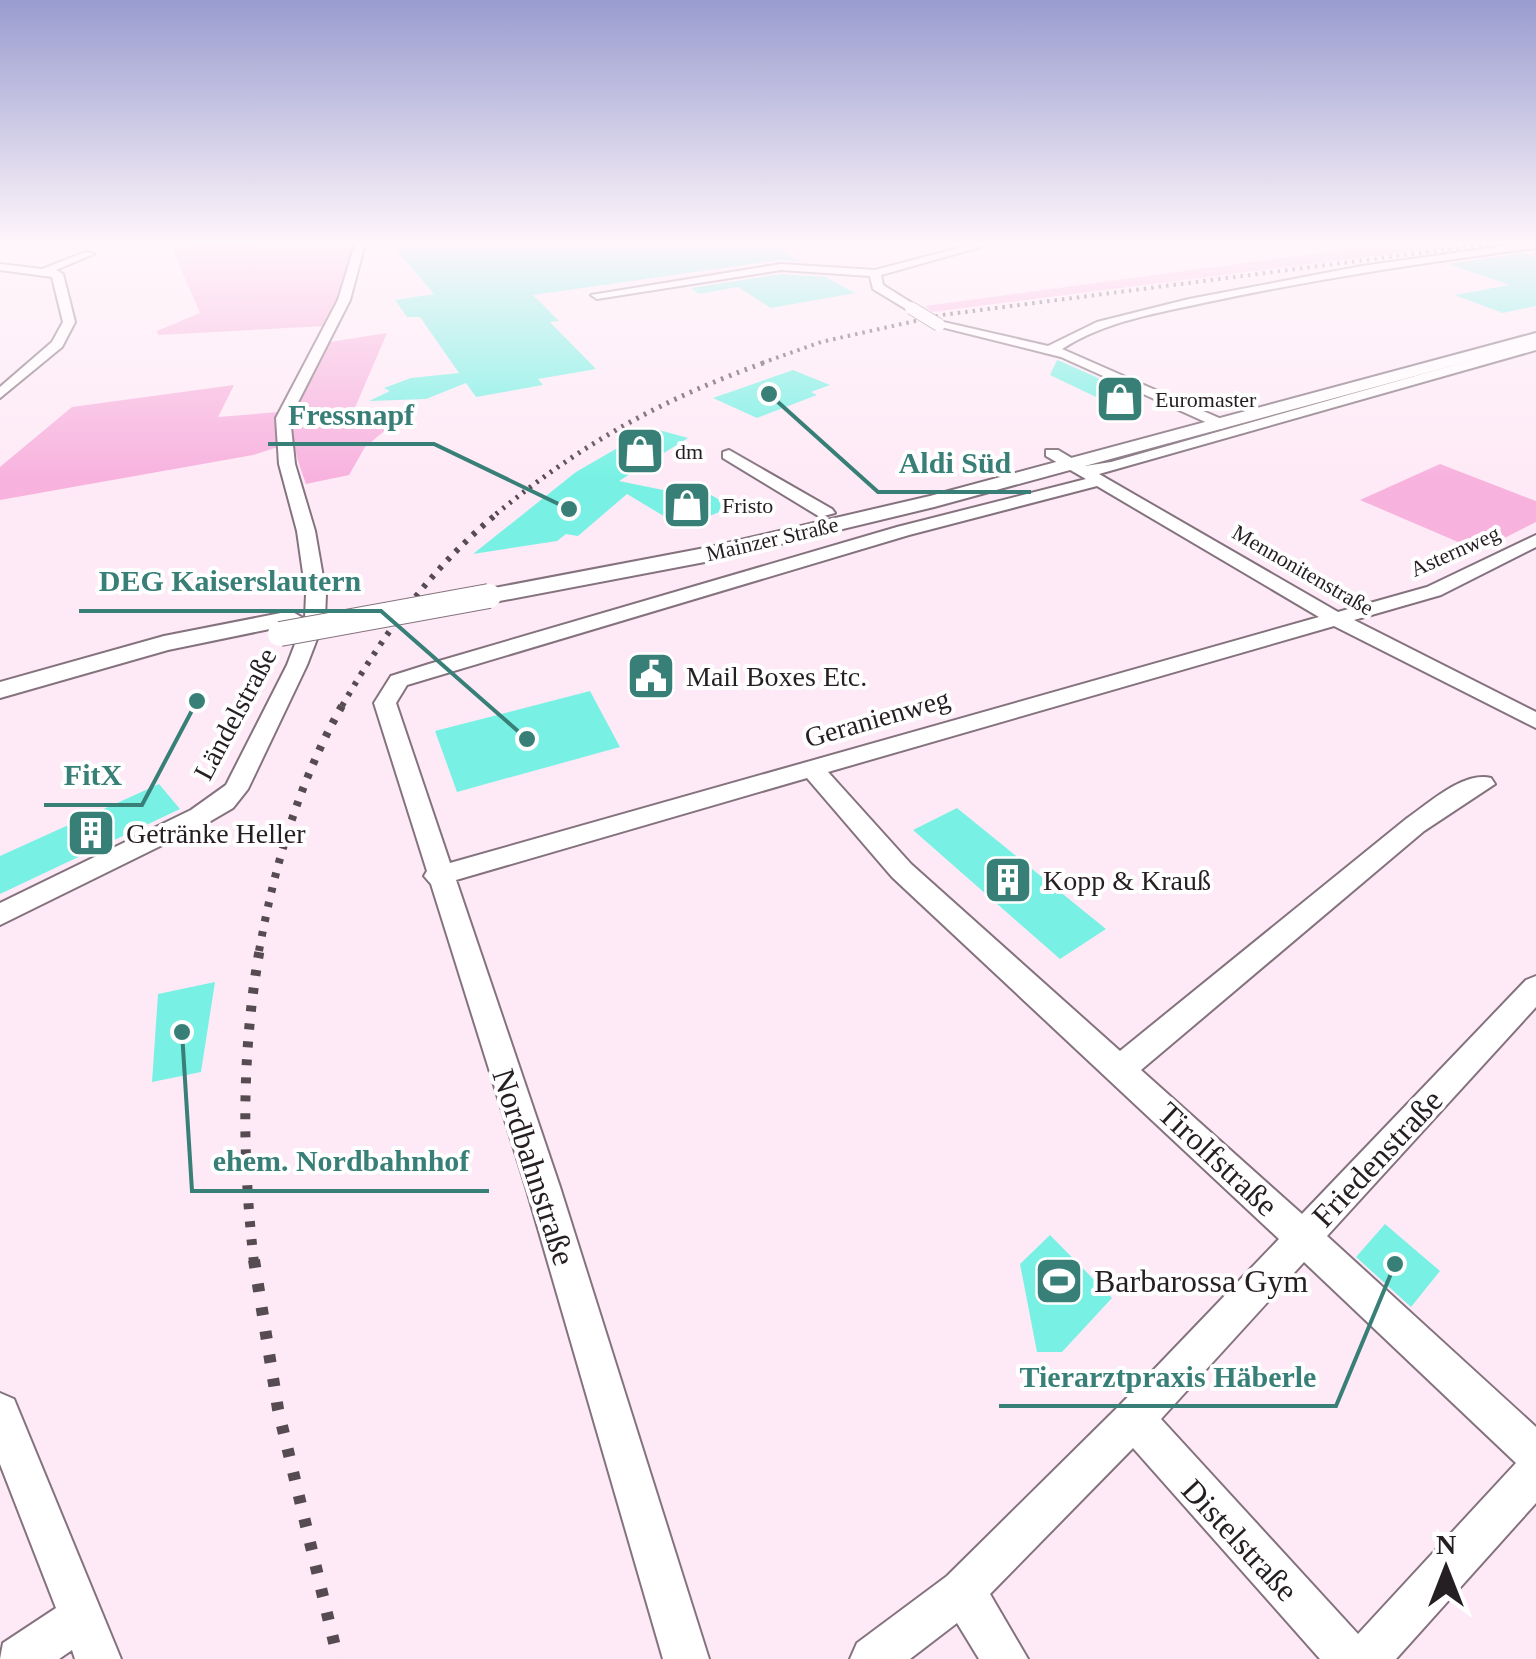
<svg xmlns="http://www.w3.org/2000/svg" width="1536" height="1659" viewBox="0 0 1536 1659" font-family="'Times New Roman',serif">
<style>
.green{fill:#f7b3de}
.building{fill:#78f1e4}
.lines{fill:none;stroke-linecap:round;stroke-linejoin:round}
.minor-casing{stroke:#84737e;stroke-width:4}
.major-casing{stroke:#84737e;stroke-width:4}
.minor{fill:#fff;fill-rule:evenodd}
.major{fill:#fff;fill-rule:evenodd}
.rail-far5{stroke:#554b51;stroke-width:4;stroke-dasharray:2.5 5;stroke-linecap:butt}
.rail-far4{stroke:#554b51;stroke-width:5;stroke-dasharray:2.5 6;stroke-linecap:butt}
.rail-far3{stroke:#554b51;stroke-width:6;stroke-dasharray:4 8;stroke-linecap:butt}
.rail-far2{stroke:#554b51;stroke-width:8;stroke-dasharray:5 10;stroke-linecap:butt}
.rail-far1{stroke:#554b51;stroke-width:10;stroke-dasharray:6 12;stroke-linecap:butt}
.rail{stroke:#554b51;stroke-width:12;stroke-dasharray:8 16;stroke-linecap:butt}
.minor-bridge-casing{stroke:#84737e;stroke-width:14;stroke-linecap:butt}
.major-bridge-casing{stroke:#84737e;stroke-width:26;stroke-linecap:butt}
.minor-bridge{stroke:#fff;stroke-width:12}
.major-bridge{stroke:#fff;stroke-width:24}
.labels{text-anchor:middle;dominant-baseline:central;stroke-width:8;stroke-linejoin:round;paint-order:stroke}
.far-poi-label{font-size:22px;fill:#251e22;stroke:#fff;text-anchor:start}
.far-street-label{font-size:22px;fill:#251e22;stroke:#fff}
.poi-label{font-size:28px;fill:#251e22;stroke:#fff;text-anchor:start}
.street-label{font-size:28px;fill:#251e22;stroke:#fff}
.near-street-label{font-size:32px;fill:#251e22;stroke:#fff}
.near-poi-label{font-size:32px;fill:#251e22;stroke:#fff;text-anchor:start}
.leader{fill:none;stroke:#387f77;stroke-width:4}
.callout-dot{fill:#387f77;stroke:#fff;stroke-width:4}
.callout-label{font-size:30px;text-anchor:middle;font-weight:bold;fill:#387f77;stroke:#fff;stroke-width:8;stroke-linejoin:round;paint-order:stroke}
</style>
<rect width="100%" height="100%" fill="#feeaf6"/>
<path class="green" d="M194,244h162l-16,56 -15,26 -167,9 -1,-4 43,-18 -29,-67z
M1384,244h84l-536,68 -7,-6z
M387,333l-36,84 37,11 -23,19 -16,28 -43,9c-26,-70 -14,-78 18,-141z
M234,385l-16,32 61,-5 2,34 -28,9 -253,45v-33l72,-60z
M1440,464l96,37v21l-57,29 -119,-51z"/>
<path class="building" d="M391,244h380l29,17 -20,-1 -247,35 26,26 -9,1 46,47 -58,10 5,6 -67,12 -10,-14 -40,16 -57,2 21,-10 -6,-3 27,-10 48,-5 -39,-56h-13l-12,-17 39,-6z
M1524,253l12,4v49l-33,7 -49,-18 56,-10 -62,-21z
M781,274l45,3 29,16 -84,15 -33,-21 -39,7 -8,-6z
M1057,360l3,1 85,38 -28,8 -67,-32z
M793,370l37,15 -19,7 6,3 -60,23 -44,-20z
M652,428l36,10 -69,43 54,11 19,-8 40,23 -50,20 -55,-33 -49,42 -12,-2 -9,7 -84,13 103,-82z
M590,691l30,56 -163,45 -22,-61z
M159,784l21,25 -180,85v-38z
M957,808l149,121 -46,30 -147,-129z
M215,982l-14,90 -49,10 6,-88z
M1385,1224l55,47 -29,36 -55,-50z
M1050,1235l62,63 -50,54h-25l-17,-88z"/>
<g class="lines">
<g class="minor-casing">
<path id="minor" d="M355,244h10l-15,56 -60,118 5,46 20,67 11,63 -1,24 -18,47 -59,124 -15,19 -24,14 -209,103v-22l191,-93 35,-25 61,-120 18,-47 1,-24 -9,-63 -18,-67 -3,-46 62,-118z
M974,244h17l-110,31 2,10 32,20 -4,7 -38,-23 -3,-13 -89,-6 -184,29 -6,-4 190,-31 94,6z
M1519,244h17v4c-110,14 -220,31 -328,54 -50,11 -103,19 -146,47l164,72v6l-5,2 -160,-72 -128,-32 6,-4 109,25 49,-24 92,-23 173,-33z
M85,252l9,2 -38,16 7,4 12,48 -13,25 -62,51v-11l52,-45 11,-20 -11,-45 -52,-7v-6l42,5z
M1536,342v8l-437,124 239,138 89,-25 109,-52v12l-95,48 -87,25 182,92v16l-202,-102 -506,146 83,92 209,187 286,-232c22,-15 57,-48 85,-41l4,6 -71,47 -283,239 161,144 224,-234 10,-4v31l-209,229 209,191v76l-140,156h-76l-187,-211 -143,146 38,65h-49l-22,-36 -47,36h-60l7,-16 90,-67 173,-171 159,-166 -387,-362 -85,-99 -351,102 104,307 149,472h-46l-137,-472 -95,-303 -7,-8 3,-5 -53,-168 17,-27 38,-12 468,-137 189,-48 -40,-23v-6h12l27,16 26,-4zM1097,486l222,131 -869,246 -54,-160 11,-18 502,-150zM1304,1262l212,201 -158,171 -197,-215z
M729,450l103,59 3,4 -15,4 -97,-59v-6z
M0,1393l14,6 107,260h-46l-3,-9 -13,9h-59l3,-16 53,-35 -56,-144z"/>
</g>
<g class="major-casing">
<path id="major" d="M1536,333v10l-602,164 -224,54 -221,42 -12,-7 12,-7 221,-42 220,-51z
M291,611l12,7 -4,5 -131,27 -168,48v-16l164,-46z"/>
</g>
<use href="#minor" class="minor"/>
<use href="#major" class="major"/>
<path class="rail-far5" d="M762,363l59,-21 121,-27 546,-71"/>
<path class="rail-far4" d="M496,514c88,-72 166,-115 273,-153"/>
<path class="rail-far3" d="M342,706c42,-73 91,-140 157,-194"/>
<path class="rail-far2" d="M259,951c16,-87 40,-170 84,-247"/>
<path class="rail-far1" d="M254,1263c-12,-105 -13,-211 6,-315"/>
<path class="rail" d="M254,1260l24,149 60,250"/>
<g class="minor-bridge-casing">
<path id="minor-bridge" d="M911,308l28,17"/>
</g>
<g class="major-bridge-casing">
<path id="major-bridge" d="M280,634l209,-38"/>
</g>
<use href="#minor-bridge" class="minor-bridge"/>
<use href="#major-bridge" class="major-bridge"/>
</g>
<linearGradient id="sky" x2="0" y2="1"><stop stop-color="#999ccf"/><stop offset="0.51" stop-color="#fff6fb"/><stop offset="1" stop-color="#fff6fb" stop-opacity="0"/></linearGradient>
<rect width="1536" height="476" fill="url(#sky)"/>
<defs>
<g id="shop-square" transform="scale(2.5)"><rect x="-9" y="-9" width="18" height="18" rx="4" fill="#387f77" stroke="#fff"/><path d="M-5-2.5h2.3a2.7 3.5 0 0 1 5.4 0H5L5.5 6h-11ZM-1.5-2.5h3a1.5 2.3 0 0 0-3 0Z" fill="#fff"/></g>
<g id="civic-square" transform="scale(2.5)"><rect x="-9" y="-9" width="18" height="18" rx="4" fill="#387f77" stroke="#fff"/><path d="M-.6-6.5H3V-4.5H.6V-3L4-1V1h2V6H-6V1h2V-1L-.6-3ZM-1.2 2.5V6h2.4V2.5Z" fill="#fff"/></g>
<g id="building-square" transform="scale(2.5)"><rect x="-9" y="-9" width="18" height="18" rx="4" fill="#387f77" stroke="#fff"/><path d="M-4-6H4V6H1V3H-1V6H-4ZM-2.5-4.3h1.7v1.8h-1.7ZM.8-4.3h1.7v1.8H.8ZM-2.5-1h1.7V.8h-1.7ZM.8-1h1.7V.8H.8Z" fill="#fff"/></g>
<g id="stadium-square" transform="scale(2.5)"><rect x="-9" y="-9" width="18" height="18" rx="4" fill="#387f77" stroke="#fff"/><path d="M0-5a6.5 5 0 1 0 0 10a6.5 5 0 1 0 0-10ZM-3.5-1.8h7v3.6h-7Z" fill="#fff"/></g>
</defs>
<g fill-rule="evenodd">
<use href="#shop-square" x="1120" y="399"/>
<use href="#shop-square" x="640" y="451"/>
<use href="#shop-square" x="687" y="505"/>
<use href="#civic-square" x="651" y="676"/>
<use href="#building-square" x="91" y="833"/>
<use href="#building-square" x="1008" y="880"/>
<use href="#stadium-square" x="1059" y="1281"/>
</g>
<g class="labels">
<g class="far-poi-label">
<text x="1155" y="399">Euromaster</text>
<text x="675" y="451">dm</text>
<text x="722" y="505">Fristo</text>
</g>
<g class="far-street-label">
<text transform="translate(772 539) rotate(-13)">Mainzer Straße</text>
<text transform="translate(1455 551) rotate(-24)">Asternweg</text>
<text transform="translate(1303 570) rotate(30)">Mennonitenstraße</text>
</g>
<g class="poi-label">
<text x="686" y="676">Mail Boxes Etc.</text>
<text x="126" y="833">Getränke Heller</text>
<text x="1043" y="880">Kopp &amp; Krauß</text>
</g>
<g class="street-label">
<text transform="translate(235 714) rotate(-62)">Ländelstraße</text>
<text transform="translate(877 718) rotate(-16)">Geranienweg</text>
</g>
<g class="near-street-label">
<text transform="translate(1377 1158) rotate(-47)">Friedenstraße</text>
<text transform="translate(1218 1159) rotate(43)">Tirolfstraße</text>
<text transform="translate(534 1167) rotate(72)">Nordbahnstraße</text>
<text transform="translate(1240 1540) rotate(47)">Distelstraße</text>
</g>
<g class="near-poi-label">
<text x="1094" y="1281">Barbarossa Gym</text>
</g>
</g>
<path class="leader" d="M569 509L434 444H268M769 394L878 492H1031M527 739L381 611H79M197 701L142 805H44M182 1032L192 1191H489M1395 1264L1336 1406H999"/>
<g class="callout-dot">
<circle cx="569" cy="509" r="10"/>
<circle cx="769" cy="394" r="10"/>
<circle cx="527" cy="739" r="10"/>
<circle cx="197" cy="701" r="10"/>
<circle cx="182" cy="1032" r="10"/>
<circle cx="1395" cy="1264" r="10"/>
</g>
<g class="callout-label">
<text x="351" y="425">Fressnapf</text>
<text x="955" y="473">Aldi Süd</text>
<text x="230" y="591">DEG Kaiserslautern</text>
<text x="93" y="785">FitX</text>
<text x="341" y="1171">ehem. Nordbahnhof</text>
<text x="1168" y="1387">Tierarztpraxis Häberle</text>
</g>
<g transform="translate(1446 1569)" stroke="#ffffff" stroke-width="8" paint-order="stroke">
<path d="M0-8L18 38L0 25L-18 38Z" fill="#251e22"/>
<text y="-15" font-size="28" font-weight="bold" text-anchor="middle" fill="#251e22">N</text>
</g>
</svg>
